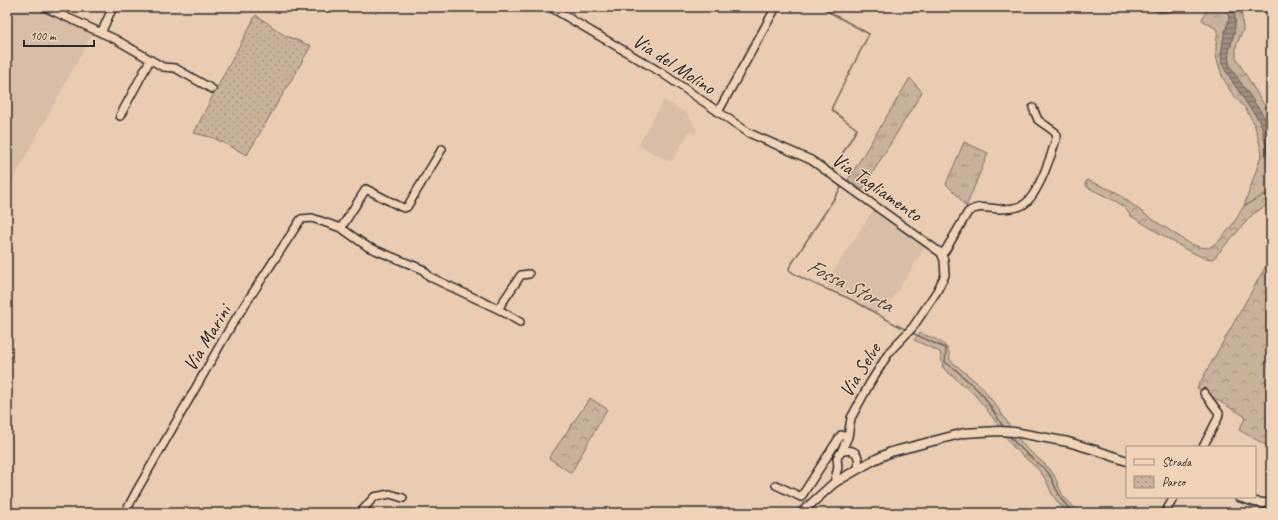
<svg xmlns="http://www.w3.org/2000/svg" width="1278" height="520" viewBox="0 0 1278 520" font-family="Caveat,sans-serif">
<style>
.built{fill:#d9bea7}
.grass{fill:url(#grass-tufts);stroke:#7a6e64}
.forest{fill:url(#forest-crowns);stroke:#7a6e64}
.park{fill:url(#park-dots);stroke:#7a6e64}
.water{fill:url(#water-rules);stroke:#70665c}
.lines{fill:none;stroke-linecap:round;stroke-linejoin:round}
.stream{stroke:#70665c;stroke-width:1.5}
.minor-casing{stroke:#2b2b2b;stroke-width:10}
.major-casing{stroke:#2b2b2b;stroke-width:11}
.minor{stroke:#f1d3b8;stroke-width:7}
.major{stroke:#f1d3b8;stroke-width:8}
.labels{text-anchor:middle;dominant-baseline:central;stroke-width:3;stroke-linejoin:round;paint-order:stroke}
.street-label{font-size:20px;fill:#2b2b2b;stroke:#f1d3b8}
.water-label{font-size:21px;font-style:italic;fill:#484440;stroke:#f1d3b8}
</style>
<defs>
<pattern id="grass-tufts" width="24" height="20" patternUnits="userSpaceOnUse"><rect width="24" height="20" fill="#c9b29c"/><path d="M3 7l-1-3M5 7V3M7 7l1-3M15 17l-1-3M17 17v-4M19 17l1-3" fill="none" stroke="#a3917f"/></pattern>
<pattern id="forest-crowns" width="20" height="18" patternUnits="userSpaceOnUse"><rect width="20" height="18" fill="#c9b29c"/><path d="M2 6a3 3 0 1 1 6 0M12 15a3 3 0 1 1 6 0" fill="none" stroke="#a3917f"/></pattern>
<pattern id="park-dots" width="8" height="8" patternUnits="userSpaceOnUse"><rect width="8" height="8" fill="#c9b29c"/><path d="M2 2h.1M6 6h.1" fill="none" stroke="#a3917f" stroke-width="1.8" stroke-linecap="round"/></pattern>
<pattern id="water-rules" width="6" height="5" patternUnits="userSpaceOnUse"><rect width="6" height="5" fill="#9e8d7d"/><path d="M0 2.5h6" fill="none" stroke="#817367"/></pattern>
</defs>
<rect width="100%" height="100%" fill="#e9ccb2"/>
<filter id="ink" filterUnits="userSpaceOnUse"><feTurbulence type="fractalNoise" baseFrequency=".025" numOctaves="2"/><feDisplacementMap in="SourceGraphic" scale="8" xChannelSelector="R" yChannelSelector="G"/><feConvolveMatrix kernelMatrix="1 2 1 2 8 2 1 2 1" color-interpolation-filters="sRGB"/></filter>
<g filter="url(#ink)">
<path class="built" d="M7,7h31l56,24 -87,160z
M664,100l24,14 8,16 -2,4 -4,-3 -19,31 -33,-17z
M874,209l52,37 -40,63 -13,4 -12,-11 -35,-17 4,-9z"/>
<path class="grass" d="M1208,7l20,1 1,11 -5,16 -3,21 9,22 19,29 8,10 5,10 9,43v25h-7l-20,11 18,-53 -8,-30 -9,-15 -14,-16 -9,-16 -6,-20v-12l2,-14 -16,-10z
M1234,7h7l2,23 -7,16v11l5,10 30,49v13l-10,-17 -31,-45c-4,-13 1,-21 4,-34 2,-9 1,-17 0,-26z
M910,78l12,14 -60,98 -14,-10z
M964,142l24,11 -22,54 -8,-11 -12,-12z
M920,333c15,6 30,9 30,27l31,26 19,25 16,25 9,11 23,20 6,8 9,21 17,17h-13l-8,-9 -7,-10 -6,-14 -7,-10 -25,-22 -29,-41 -12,-14 -30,-25 -3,-16 -26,-12z"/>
<path class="forest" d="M1087,180l29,12 30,23 43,28 10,4 10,1 11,-8 13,-16 11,-18 20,-11h7v10h-4l-14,9 -40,45 -9,-1 -17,-8 -56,-34 -6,-8 -8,-6 -30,-15 -2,-3z
M1271,257v191l-32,-18 7,-13 -49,-29z
M590,398l17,11 -36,64 -22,-15z"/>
<path class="park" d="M256,15l28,20 27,11 -64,109 -33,-17 -20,-5 19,-38z"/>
<path class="water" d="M1150,7h34l-12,5 -14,1z
M1227,7h7c1,9 2,17 0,26 -3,13 -8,21 -4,34l31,45 10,17v41l-9,-43 -5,-10 -8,-10 -27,-42 -1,-9 3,-21 5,-16z"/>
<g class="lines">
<path class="stream" d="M820,7l49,27 -37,73v2l2,3 23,17 -25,42
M829,176c1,6 10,6 12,12l-52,80v2c20,15 45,20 67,32 17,9 33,20 51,28
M912,333l33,15 1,2 -1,12 10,7 28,26 21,33
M1008,434c8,11 18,19 27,27 5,4 11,8 14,13 9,16 10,28 26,39"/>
<g class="minor-casing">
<path id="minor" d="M44,7l71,32 48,28 12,1 37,21
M550,7l112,66 87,60 62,27 130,93 3,7 1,15 -8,16 -24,36 -23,24 -20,32 -19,35 -3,19 -7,15
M101,33l12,-26
M718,112l58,-105
M120,116l30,-56
M341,228l25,-39 35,18 3,1 3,-1 35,-58
M941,253l4,-2 23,-39c10,-7 19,-4 30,-3 8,0 18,0 25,-4 15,-9 29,-51 34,-69l-2,-4 -17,-12 -5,-12
M498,309l23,-34 8,-1
M1203,447l15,-29 1,-5 -15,-20
M834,483l4,-16 -1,-9 4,-6c15,-5 19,3 17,17
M776,485l25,12 40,-62 7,2
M125,513l11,-21 95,-166 70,-107 11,-1 29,10 27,19 54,22 8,8 68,32 22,13
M360,513l14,-16 16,-3 13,4
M1165,513l9,-16"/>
</g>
<g class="major-casing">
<path id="major" d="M1239,497l16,5 16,2
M801,513l33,-30 38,-22 19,-9 73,-19 35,-2 15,1 54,10 27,8 32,11"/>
</g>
<use href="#minor" class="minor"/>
<use href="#major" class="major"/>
</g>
</g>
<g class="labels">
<g class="street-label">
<text transform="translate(674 64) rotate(33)">Via del Molino</text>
<text transform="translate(877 187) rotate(35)">Via Tagliamento</text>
<text transform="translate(207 338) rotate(-59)">Via Marini</text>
<text transform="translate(860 370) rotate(-58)">Via Selve</text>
</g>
<g class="water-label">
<text transform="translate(850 285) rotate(27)">Fossa Storta</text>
</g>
</g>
<rect width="1278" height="520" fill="none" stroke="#f1d3b8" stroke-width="24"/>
<rect x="12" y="12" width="1254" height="496" fill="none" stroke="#2b2b2b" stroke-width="1.5" filter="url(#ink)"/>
<rect x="1126" y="446" width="130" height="52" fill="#f1d3b8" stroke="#a29080"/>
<rect x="1134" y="459" width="20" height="6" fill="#f1d3b8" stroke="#a29080"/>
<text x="1162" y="466" font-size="12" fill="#2b2b2b">Strada</text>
<rect x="1134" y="476" width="20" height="12" fill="url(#park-dots)" stroke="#a29080"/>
<text x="1162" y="486" font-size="12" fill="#2b2b2b">Parco</text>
<path d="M24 40v6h70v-6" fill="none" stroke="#2b2b2b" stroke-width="2"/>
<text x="30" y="40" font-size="12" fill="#2b2b2b" stroke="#f1d3b8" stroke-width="3" paint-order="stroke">100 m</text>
</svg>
